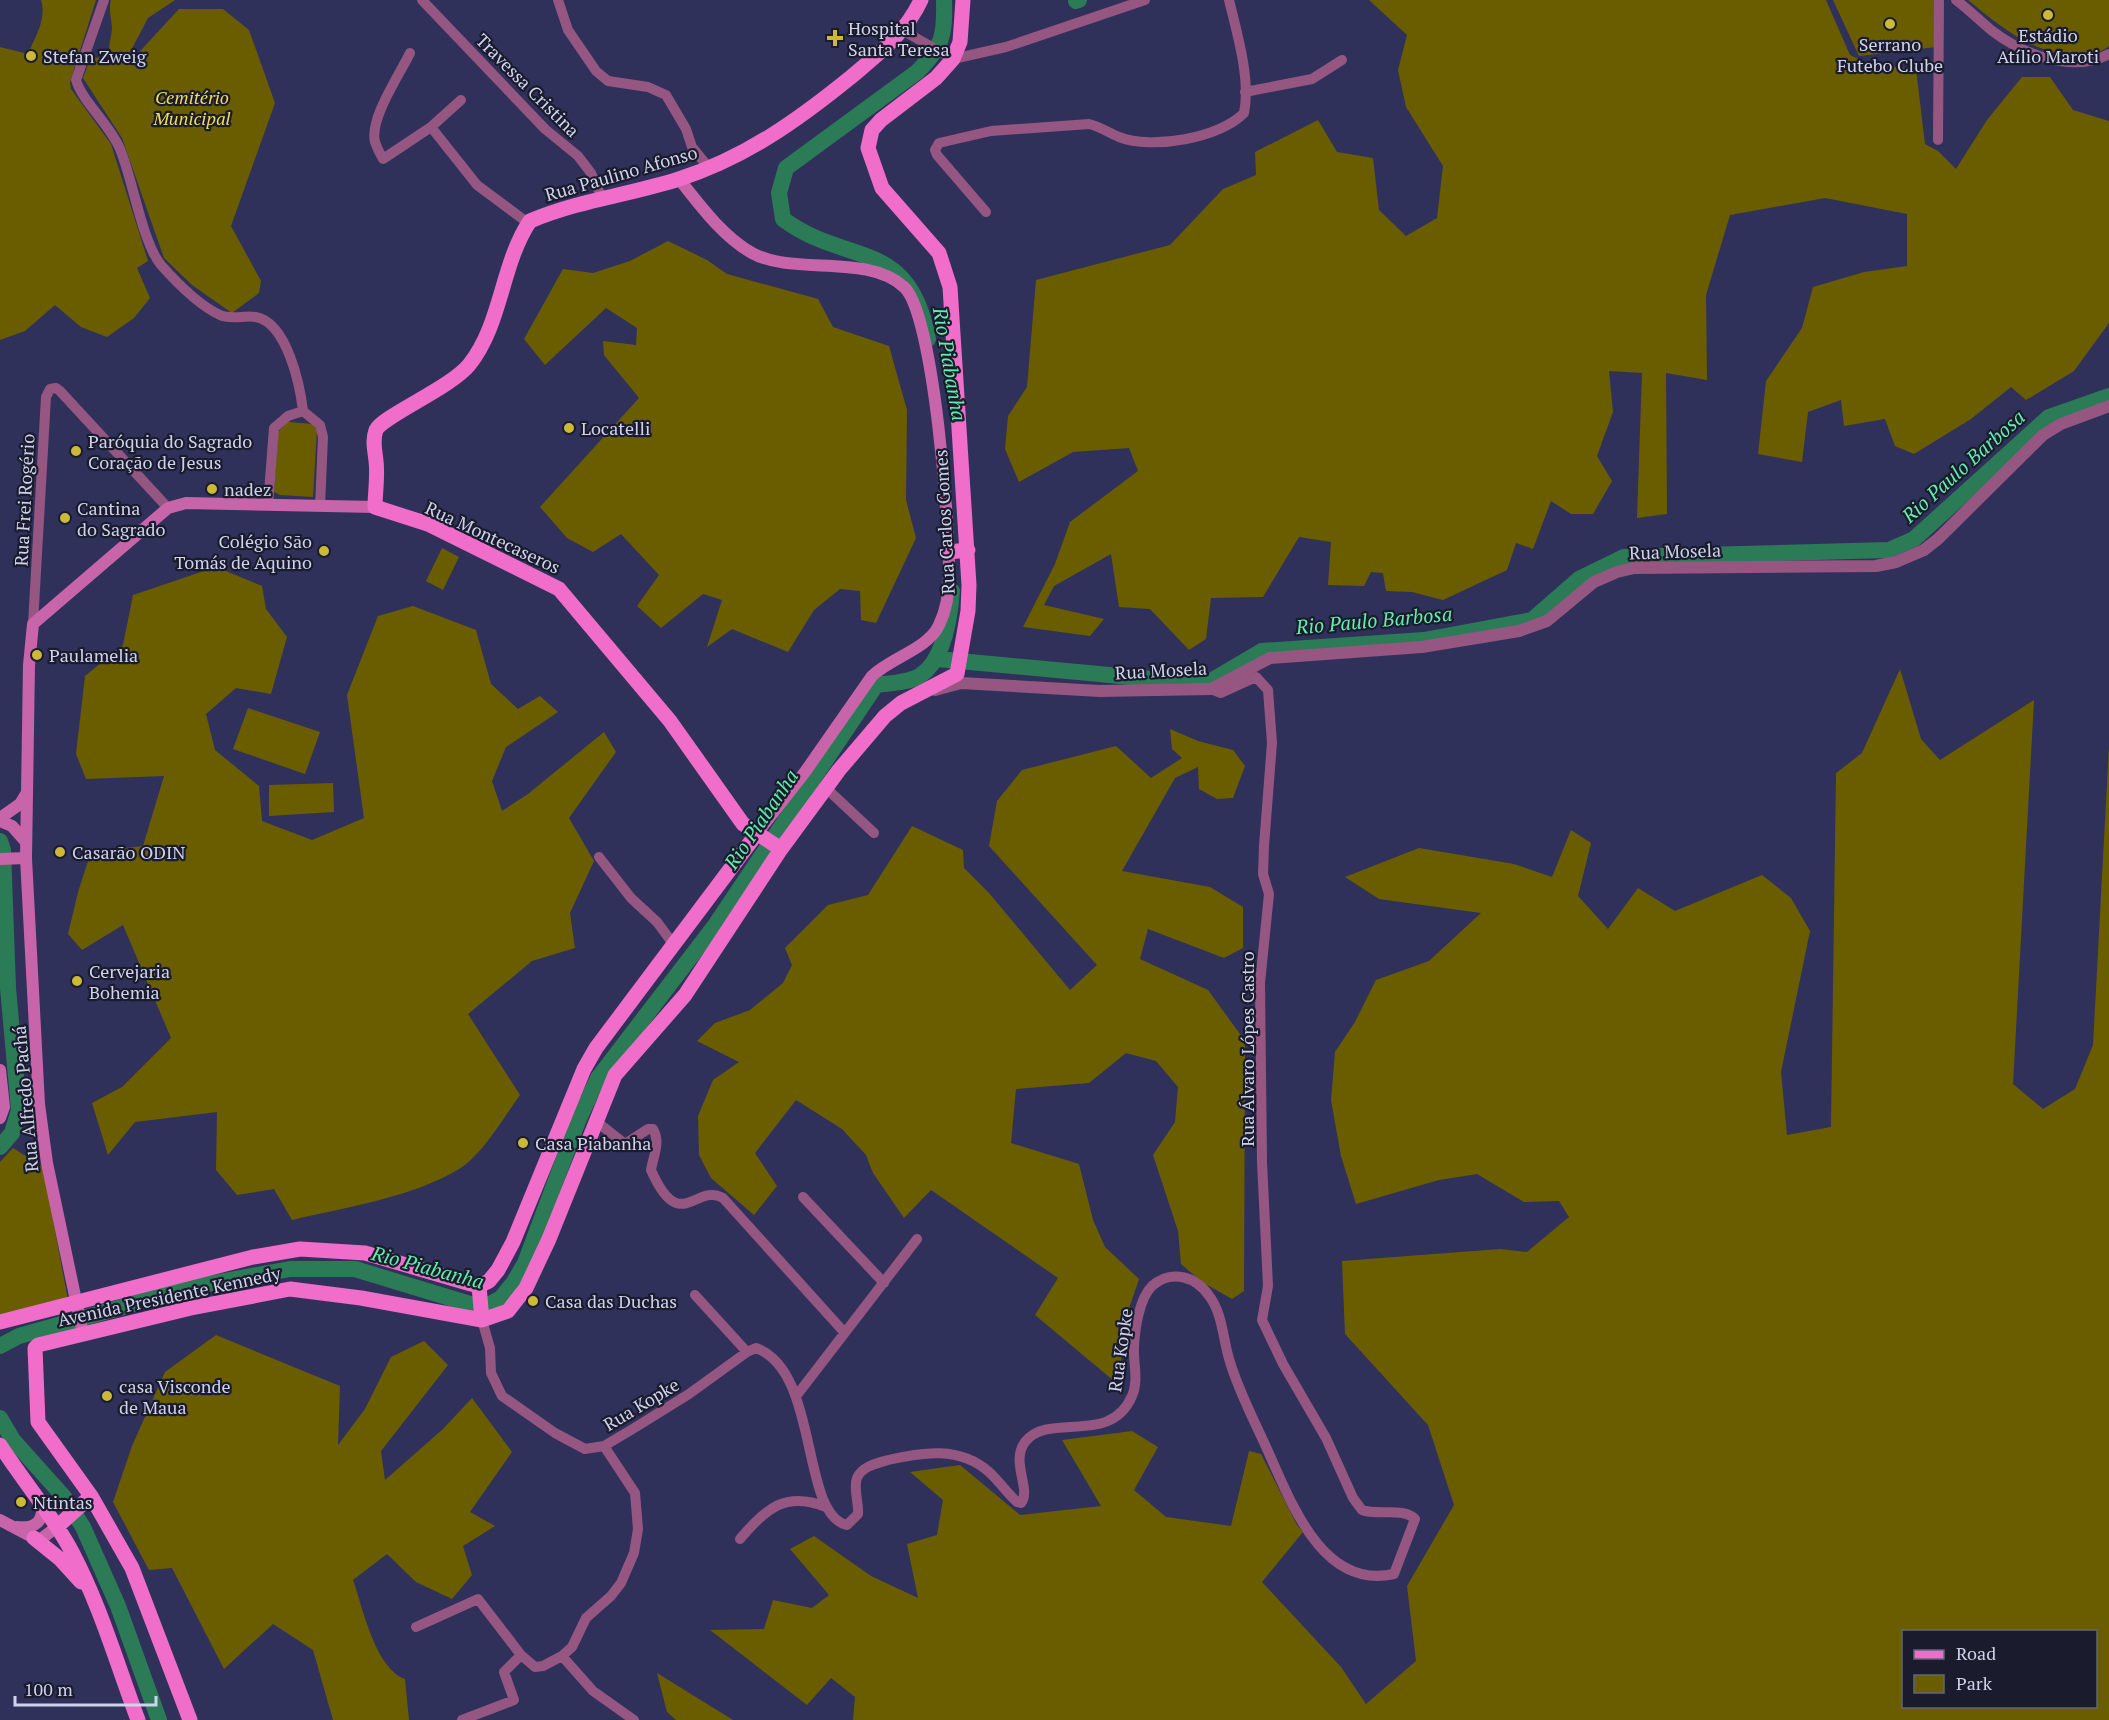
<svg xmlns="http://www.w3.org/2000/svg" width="2109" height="1720" viewBox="0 0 2109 1720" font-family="'PT Serif',serif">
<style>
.green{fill:#6a5d00;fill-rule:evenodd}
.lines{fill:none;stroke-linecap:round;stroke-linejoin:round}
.river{stroke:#2b7c56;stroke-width:16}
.minor{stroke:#955681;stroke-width:10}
.tertiary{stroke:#955681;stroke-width:12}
.secondary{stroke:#c864aa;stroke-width:12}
.primary{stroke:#f06dca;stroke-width:15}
.poi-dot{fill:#cdb938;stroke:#1a1c2e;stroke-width:2}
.labels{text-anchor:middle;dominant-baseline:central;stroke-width:4.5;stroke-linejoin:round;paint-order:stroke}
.poi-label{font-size:18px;fill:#cfd2eb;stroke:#1a1c2e;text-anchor:start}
.street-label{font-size:18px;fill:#cfd2eb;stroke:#1a1c2e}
.park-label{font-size:18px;font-style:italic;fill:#f4dd52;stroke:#1a1c2e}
.water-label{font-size:20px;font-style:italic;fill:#60eeab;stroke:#1a1c2e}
</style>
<rect width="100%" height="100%" fill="#30315a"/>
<path class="green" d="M41,0h55l-26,82 1,7 40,55 37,117 -11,7 13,30 -16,20 -27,19 -26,-10 -26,-22 -30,26 -25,9v-293l28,7c7,-17 19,-35 13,-54z
M111,0h64l-27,18 -21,40h-16c-4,-12 0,-17 1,-29 0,-11 -4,-17 -1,-29z
M1369,0h457l24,55 19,9 47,5 9,75 13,7 18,18 31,-49 35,-43h28l23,33 36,11v202l-35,48 -48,29 -15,-13 -40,32 -57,35 -19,-8 -10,-27 -41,7 -3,-26 -33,12 -6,50 -44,-8 8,-73 36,-53 11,-41 51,-15 43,-6v-52l-82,-16 -95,17 -24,80 1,85 -41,-7 1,141 -30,4 5,-145 -33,-2 4,41 -16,44 15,25 -19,33h-22l-20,-13 -18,48 -17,-6 -9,27 -64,30 -31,-8 -26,-1 -3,-18 -12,-1 -7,14 -36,-1 3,-43 -32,-5 -36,60 -52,1 -5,41 -17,11 -39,-41 -31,-2 -8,-53 -57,32 -10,19 60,14 -14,17 -67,-9 32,-63 15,-42 68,-51 -9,-23 -56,4 -54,30 -14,-33 3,-33 19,-29 9,-107 134,-35 53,-56 33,-14 -1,-23 63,-32 19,32 36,6 6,52 27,26 31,-18 6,-52 -37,-59 -8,-37 9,-35z
M1833,0h104l-1,47 -77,9z
M1968,0h141v46c-10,8 -19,8 -31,8 -44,2 -78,-28 -110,-54z
M179,9h44l26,21 26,73 -44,123 30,55 -2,12 -27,20 -40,-28 -28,-27 -42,-120 -39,-60 8,-21 40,4z
M668,241l39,19 20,14 91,25 15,28 56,19 18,64 -1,90 10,38 -40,85 -15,-3 -1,-29 -20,-2 -26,21 -26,42 -56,-23 -25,18 15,-47 -19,-6 -42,34 -24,-22 22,-31 -38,-41 -28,18 -26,-14 -27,-31 99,-109 -35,-43 -1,-14 33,4 1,-17 -31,-20 -61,57 -21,-26 39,-70 30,4 37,-12z
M288,422l24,2 5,5 -4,68 -33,-2 -6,-3 4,-60z
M442,548l17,9 -16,33 -17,-9z
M216,567l46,19 4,23 21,28 -16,57 -35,-6 -30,26 9,36 44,36 3,35 50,19 52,-22 -17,-123 31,-79 35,-10 63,24 15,54 27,25 22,-13 18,16 -52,35 -14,34 10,30 26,-17 76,-62 12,20 -47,66 25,43 -24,52 5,35 -43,13 -64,53 52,81c-16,22 -38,60 -61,74 -48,29 -113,38 -167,51l-18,-31 -37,6 -21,-25 1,-58 -82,10 -27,33 -16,-52 30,-16 49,-49 -48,-113 -41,25 -14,-16 10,-42 13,-40 52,-6 21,-70 -78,3 -10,-25 9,-78 38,-31 10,-50z
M1900,669l21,70 19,21 94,-60 -21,384 30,25 32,-20 18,-44 16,-299v974h-1256l2,-23 -24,-19 -24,27 -97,-75 54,-1 9,-29 39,8 17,-13 -39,-46 24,-13 57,40 47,22 -11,-54 30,-9 6,-35 -33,-28 50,-7 60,50 81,-9 -39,-66 70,-9 26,16 -24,43 32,27 65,9 18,-75 12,3 36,71 6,7 -41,50 79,85 25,37 50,-43 -9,-75 47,-81 -26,-80 -83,-91 -3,-73 158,-12 27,3 42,-35 -10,-16 -35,1 -47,-28 -38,6 -83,24 -15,-48 -10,-56 4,-48 20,-30 21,-42 53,-19 52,-48 -102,-14 -34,-22 74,-29 95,16 38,13 19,-47 20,13 -13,53 30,33 30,-41 37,23 87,-36 29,23 19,33 -29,141 6,63 44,-8 5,-354 26,-20zM1904,1632h192v74h-192z
M248,708l72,24 -15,42 -72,-25z
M1170,729l28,12 35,9 12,16 -12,32 -16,1 -18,-10 -1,-22 -23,11 -53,93 88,16 33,20v41l-19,10 -76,-29 -8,30 68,31 37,51 -1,250 -12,8 -30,-17 -21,-18 -3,-33 -25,-76 22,-33 3,-35 -22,-26 -30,-8 -37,30 -73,6 -5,54 68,21 14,56 12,27 34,32 -14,41 -5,51 -6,10 -79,-66 23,-37 -127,-88 -27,28 -31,-45 -7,-18 -24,-26 -46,-29 -41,53 22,33 -23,29 -43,-37 -12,-23 -1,-39 15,-36 26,-18 -42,-21 18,-18 35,-13 33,-27 9,-18 -7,-17 43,-43 40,-10 44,-69 51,24 1,18 25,25 81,97 27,-25 -108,-119 8,-45 25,-31 94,-24 35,32 31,-20 -10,-9z
M333,783l1,29 -65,4v-31z
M13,1148l30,19 25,133 -68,16v-154z
M216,1335l124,51 -2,59 27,-36 26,-52 33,-16 24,24 -67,86 4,29 58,-51 29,-31 40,54 -42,60 25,14 -32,20 9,29 -20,24 -36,-17 -29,-28 -34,26c10,28 22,88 52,99l4,41h-76l-20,-70 -40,-26 -49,45 -52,-101 -23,2 -36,-68 19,-56 33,-74z
M657,1673l76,47h-57l-9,-8z"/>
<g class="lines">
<path class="river" d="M1076,1l3,-1
M928,339c-19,-103 -81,-72 -145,-120l-4,-26 7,-25 131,-96c26,-26 28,-36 27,-72
M938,659l268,25 56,-33 162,-11 108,-20 47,-41 45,-22 265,-7 25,-11 135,-122 60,-21
M0,841l3,9 5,138 11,122 -7,23 -12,14
M0,1346l19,-10 178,-50 93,-17h65l115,35 18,1 13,-7 13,-16 11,-19 53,-142 20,-43 118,-154 160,-239c13,-2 34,-2 45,-10 23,-16 29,-57 31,-84
M0,1418l13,22 51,57 19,30 35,79 41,114"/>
<path class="minor" d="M104,0l-28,80c6,21 34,45 44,69 13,31 22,93 41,116 16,18 37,40 59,50 10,5 25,0 36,2 31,6 44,68 47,94
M422,0l123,129 33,27 13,17 11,25
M558,0l10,30 28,41 12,10 40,6 18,8 20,34 6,18 17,21
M1956,0c12,9 23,20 35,30 31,24 81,44 118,24
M902,30l51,29 53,-12 139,-47
M410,53c-10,21 -41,66 -35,89 2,6 5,12 8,17l48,-32 30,-27
M1245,92l67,-13 30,-19
M431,127l46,58 51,38
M1938,140l1,-140
M986,212l-49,-57 -2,-5 4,-7 52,-12 98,-7c12,3 20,9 30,13 33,13 101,1 125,-24 7,-33 -7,-80 -15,-113
M268,505l6,-77 14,-12 15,-5 17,14 3,12 -3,69
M33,624l13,-227 4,-8 6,-1 4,3 108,117
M827,789l47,44
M599,857l32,41 26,24 17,23
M597,1122l28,22 23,-15h5c8,13 0,28 -2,41 29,66 45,12 72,28l121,134
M803,1197l81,86
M695,1295l52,57
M482,1320l8,28 1,25 11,23 53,37 30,16 19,-3 27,-16 58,-36 58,-42 9,-4c64,23 44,167 91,177l11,-11c1,-11 -5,-26 -1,-36 5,-12 21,-15 31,-18 34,-8 72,-14 101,12 10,9 18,21 28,30l4,1c11,-13 -11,-41 4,-61 24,-31 85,5 107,-46 7,-15 1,-34 2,-50 1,-17 5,-47 18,-60 19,-17 44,-10 58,11 13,18 13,44 20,65 9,30 24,58 37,87 24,53 55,141 127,125l21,-55c-11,-12 -38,-3 -53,-9l-9,-12 -27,-60 -43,-74 -21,-44 6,-34 -6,-124 -2,-179 9,-89 -6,-20 1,-28 8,-103 -4,-53 -12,-13 -35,16 -10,-4
M797,1395l120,-156
M740,1539c26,-31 46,-48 86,-32
M416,1627l62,-28 43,56 14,12 8,-1 19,-10 10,-9 14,-29 25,-22 10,-13 13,-30 4,-24 -3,-36 -31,-47
M562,1656l31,35 41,29
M462,1720l52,-20 -10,-28 17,-17"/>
<path class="tertiary" d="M935,690l26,-7 139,8 111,-2 59,-31 152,-11 97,-16 28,-10 47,-39 23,-10 17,-4 242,-2 20,-4 28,-12 14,-11 105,-104 18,-11 48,-18"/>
<path class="secondary" d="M679,179c21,26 43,57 73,74 41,23 115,0 152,34 30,27 46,243 45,289 0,16 -3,35 -10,49 -11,24 -47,32 -67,51l-67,96 -47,60
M0,818l20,-14 6,-10
M0,821l12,5 14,16
M0,859l26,-1
M0,1070l4,37 -4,11
M83,1334l-36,-171 -8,-59 -13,-246 3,-193 4,-41 135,-116 18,-5 189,4
M0,1520l34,18 7,1 17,-13
M17,1527c18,2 27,-5 25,-24"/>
<path class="primary" d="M948,552l20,-2
M781,849l-38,-25 -73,-103 -111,-132 -131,-65 -53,-17c0,-14 3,-31 1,-46 -1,-11 -4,-20 0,-31 7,-14 74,-42 93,-65 33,-41 32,-101 61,-144 50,-21 99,-26 149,-42 66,-21 119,-59 172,-102 27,-23 55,-44 70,-77
M479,1286l3,34
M0,1322l253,-65 47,-8 65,4 106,31 8,2 10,-5 9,-11 15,-28 71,-173 12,-21 162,-216
M0,1445c23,36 52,69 72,107 28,53 45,112 66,168
M58,1526l33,-30
M34,1538l26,21 21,23
M190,1720l-58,-152 -41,-72 -53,-74 -3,-74 3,-3 153,-37 99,-19 71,9 121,22 26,-9 18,-23 23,-49 66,-164 70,-80 96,-146 58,-79 46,-54 16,-13 56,-29 11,-63 1,-26 -19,-298 -11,-34 -57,-65 -14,-40 4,-18 9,-10 55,-42 17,-19 7,-17 3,-42"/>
</g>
<g class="poi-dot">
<circle cx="2048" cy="15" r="6"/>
<circle cx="1890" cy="24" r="6"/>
<path d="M832 29h6v6h6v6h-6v6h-6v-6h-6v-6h6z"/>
<circle cx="31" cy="56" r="6"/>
<circle cx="569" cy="428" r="6"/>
<circle cx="76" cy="451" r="6"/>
<circle cx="212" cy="489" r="6"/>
<circle cx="65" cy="518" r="6"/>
<circle cx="324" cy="551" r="6"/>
<circle cx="37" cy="655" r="6"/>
<circle cx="60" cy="852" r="6"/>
<circle cx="77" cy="981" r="6"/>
<circle cx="523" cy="1143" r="6"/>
<circle cx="533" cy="1301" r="6"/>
<circle cx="107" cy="1396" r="6"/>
<circle cx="21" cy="1502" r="6"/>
</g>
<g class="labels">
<g class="poi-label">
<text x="848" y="28">Hospital<tspan x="848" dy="21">Santa Teresa</tspan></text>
<text x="2048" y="35" text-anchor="middle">Estádio<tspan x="2048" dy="21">Atílio Maroti</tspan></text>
<text x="1890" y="44" text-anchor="middle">Serrano<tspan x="1890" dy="21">Futebo Clube</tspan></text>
<text x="43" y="56">Stefan Zweig</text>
<text x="581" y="428">Locatelli</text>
<text x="88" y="441">Paróquia do Sagrado<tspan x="88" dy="21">Coração de Jesus</tspan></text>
<text x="224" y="489">nadez</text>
<text x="77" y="508">Cantina<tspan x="77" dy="21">do Sagrado</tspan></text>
<text x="312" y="541" text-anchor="end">Colégio São<tspan x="312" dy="21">Tomás de Aquino</tspan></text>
<text x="49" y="655">Paulamelia</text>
<text x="72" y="852">Casarão ODIN</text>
<text x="89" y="971">Cervejaria<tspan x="89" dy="21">Bohemia</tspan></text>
<text x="535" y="1143">Casa Piabanha</text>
<text x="545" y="1301">Casa das Duchas</text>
<text x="119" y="1386">casa Visconde<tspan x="119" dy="21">de Maua</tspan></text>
<text x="33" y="1502">Ntintas</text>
</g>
<g class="street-label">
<text transform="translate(528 85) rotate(45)">Travessa Cristina</text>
<text transform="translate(621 173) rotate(-16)">Rua Paulino Afonso</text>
<text transform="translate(24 500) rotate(-87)">Rua Frei Rogério</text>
<text transform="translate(944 522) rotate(-93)">Rua Carlos Gomes</text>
<text transform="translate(493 537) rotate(25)">Rua Montecaseros</text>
<text transform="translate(1675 551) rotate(-2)">Rua Mosela</text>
<text transform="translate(1161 670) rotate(-3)">Rua Mosela</text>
<text transform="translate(1247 1049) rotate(-90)">Rua Álvaro Lópes Castro</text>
<text transform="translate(25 1099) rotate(-95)">Rua Alfredo Pachá</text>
<text transform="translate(169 1296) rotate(-12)">Avenida Presidente Kennedy</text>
<text transform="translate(1120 1350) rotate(-82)">Rua Kopke</text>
<text transform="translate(641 1404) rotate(-31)">Rua Kopke</text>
</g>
<g class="park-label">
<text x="192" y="97">Cemitério<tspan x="192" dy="21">Municipal</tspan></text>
</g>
<g class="water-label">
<text transform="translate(950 364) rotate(80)">Rio Piabanha</text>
<text transform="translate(1963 466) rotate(-42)">Rio Paulo Barbosa</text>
<text transform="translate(1374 620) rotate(-5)">Rio Paulo Barbosa</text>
<text transform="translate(761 819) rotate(-56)">Rio Piabanha</text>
<text transform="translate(428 1267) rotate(15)">Rio Piabanha</text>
</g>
</g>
<rect x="1902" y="1630" width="195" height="78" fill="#1a1c2e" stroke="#62657a" stroke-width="1.5"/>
<rect x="1914" y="1650" width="30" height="9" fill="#f06dca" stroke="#62657a" stroke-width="1.5"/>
<text x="1956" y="1660" font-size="18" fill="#cfd2eb">Road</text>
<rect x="1914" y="1675" width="30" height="18" fill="#6a5d00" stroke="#62657a" stroke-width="1.5"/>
<text x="1956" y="1690" font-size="18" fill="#cfd2eb">Park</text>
<path d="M15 1696v9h141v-9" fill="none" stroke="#cfd2eb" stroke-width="3"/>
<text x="24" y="1696" font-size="18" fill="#cfd2eb" stroke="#1a1c2e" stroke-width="4.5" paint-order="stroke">100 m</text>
</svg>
